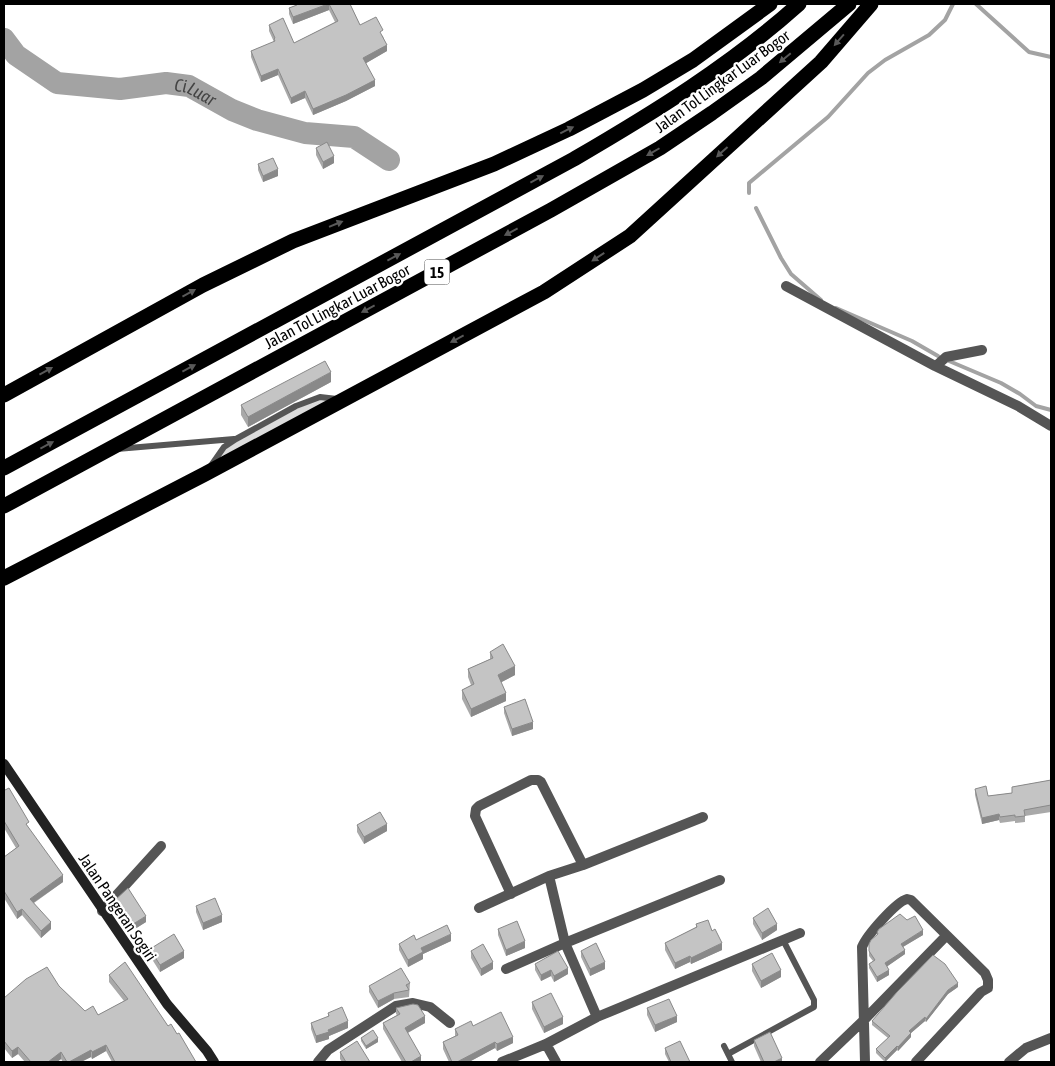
<svg xmlns="http://www.w3.org/2000/svg" width="1055" height="1066" viewBox="0 0 1055 1066" font-family="'Asap Condensed',sans-serif">
<style>
.green{fill:#dcdcdc}
.lines{fill:none;stroke-linecap:round;stroke-linejoin:round}
.stream{stroke:#a3a3a3;stroke-width:4}
.river{stroke:#a3a3a3;stroke-width:22}
.lane{stroke:#555;stroke-width:6}
.street{stroke:#555;stroke-width:10}
.secondary{stroke:#222;stroke-width:10}
.highway{stroke:#000;stroke-width:15}
.wall{fill:#a9a9a9}
.shaded-wall{fill:#898989}
.building{fill:#c4c4c4;stroke:#898989}
.oneway{fill:#595959}
.labels{text-anchor:middle;dominant-baseline:central;stroke-width:4.5;stroke-linejoin:round;paint-order:stroke}
.shield{fill:#fff;stroke:#4c4c4c;stroke-width:1}
.shield-label{font-size:15px;font-weight:bold;fill:#000}
.street-label{font-size:16px;fill:#000;stroke:#fff}
.water-label{font-size:18px;font-style:italic;fill:#444;stroke:#fff}
</style>
<rect width="100%" height="100%" fill="#fff"/>
<path class="green" d="M320,397l24,3 -139,74 19,-27z"/>
<g class="lines">
<path class="stream" d="M976,4l53,48 22,5
M749,193v-10l79,-66 40,-44 17,-13 44,-25 16,-15 8,-16
M756,208l25,50 10,16 30,26
M836,308l76,33 26,15
M949,361l52,22 19,11 16,12 15,4"/>
<path class="river" id="s1" d="M4,39l12,16 41,28 63,6 46,-6 23,3 43,24 25,10 48,13 49,4 35,23"/>
<path class="lane" d="M117,449l117,-10
M210,467l14,-20 12,-8 60,-33 24,-9 17,2
M724,1046l8,16
M728,1054l86,-47v-7l-31,-60"/>
<path class="street" d="M786,286l149,80 83,40 33,20
M936,366l10,-9 36,-7
M549,876l16,67 32,74
M511,894l-36,-78 1,-7 3,-3 52,-26h7l3,2 42,83
M479,908l70,-32 34,-11 120,-48
M102,911l59,-65
M506,969l59,-26 155,-63
M546,1044l10,18
M318,1062l10,-12 68,-44 17,-3 17,4 20,16
M502,1062l44,-18 51,-27 203,-84
M820,1062l45,-43 81,-83
M865,1062l-3,-115c5,-12 34,-45 45,-48l4,1 74,73 3,7v8l-7,4 -65,70
M1009,1062l17,-14 25,-10"/>
<path class="secondary" d="M4,764l163,240 40,47 7,11"/>
<path class="highway" d="M4,395l199,-110 90,-44 201,-77 75,-35 74,-39 50,-30 77,-56
M4,468l570,-309c79,-46 157,-94 225,-155
M4,506l547,-296 109,-62 52,-35 49,-35 88,-74
M4,578l201,-104 339,-182 86,-56 191,-174 50,-58"/>
</g>
<path class="wall" d="M294,4h56l10,21 23,11 4,15 -21,12 9,23 -29,15 -33,14 -8,-17 -14,6 -13,-29 -17,7 -10,-25v-6l23,-9 -5,-11v-6l25,18 41,-21 -6,-12 -36,14 -4,-10v-6l6,-2z
M316,148l18,15 -11,6 -7,-14z
M258,164l20,12 -15,6 -5,-12z
M331,382l-83,45 -7,-12v-10z
M490,652l25,23 -14,7 5,19 -35,16 -9,-18v-9l9,-5 -3,-8v-8l22,-10z
M504,707l29,22 -21,7 -8,-23z
M1051,780v32l-26,4v6l-10,1v-2l-15,2 -1,-3 -17,4 -7,-29v-6l13,7 24,-3v-6z
M4,789l59,93 -29,21 17,26 -10,9 -19,-23 -5,4 -13,-21v-41l12,-9 -12,-20z
M357,825l30,6 -23,13 -7,-12z
M114,901l32,21 -16,10 -16,-24z
M196,906l26,16 -19,8 -7,-18z
M753,918l24,12 -15,10 -9,-16z
M696,924l16,7 10,19 -31,14 -1,-2 -15,7 -10,-19v-7l31,-16z
M498,929l27,19 -19,8 -8,-21z
M877,932l46,3 -20,12 2,7 -18,12 2,9 -12,7 -8,-14v-4l4,-3 -4,-5v-12l8,-9z
M416,940l35,1 -28,13v5l-15,8 -9,-17v-6z
M150,949l34,9 -24,14 -10,-16z
M471,951l22,18 -12,7 -10,-18z
M581,951l24,18 -15,7 -9,-19z
M535,964l33,10 -14,8 -3,-6 -10,5 -6,-11z
M752,964l29,13 -20,11 -9,-17z
M109,975l59,51 28,36h-84l-6,-11 -14,8 -1,-2 -10,5h-18l-2,-3 -4,3h-32l-7,-8 -6,4 -8,-10v-50l55,-12 26,25 13,4 26,-14 -15,-19z
M410,983l-1,14 -15,2 -16,9 -9,-16v-6z
M958,987l-10,7 -22,28 -1,-1 -14,12v4l-13,14 -1,-1 -12,12 -9,-9v-4l12,-11 -16,-13v-4z
M532,1002l31,22 -19,9 -12,-24z
M396,1008l29,15 -17,10 13,29h-19l-19,-33v-6l14,-8 -1,-1z
M647,1008l30,14 -22,10 -8,-17z
M328,1013l20,15 -19,8v3l-13,4 -5,-14v-6l17,-6z
M473,1026l40,17 -16,8 -2,-3 -26,14h-20l-6,-13v-7l12,-6v-7z
M361,1038l17,4 -12,7 -5,-8z
M754,1040l28,22h-21l-7,-16z
M665,1048l25,14h-21l-4,-8z
M340,1052l30,10h-28l-2,-3z"/>
<path class="shaded-wall" d="M329,4v6l-36,14v-7z
M387,45v6l-24,14v-7z
M278,69v6l-17,7v-6z
M375,80v6l-29,15 -33,14v-6z
M305,91v7l-14,6v-6z
M334,156v7l-11,6v-7z
M278,169v7l-15,6v-6z
M331,372v10l-83,45v-10z
M515,666v9l-17,9v-9z
M506,693v8l-35,16v-8z
M533,722v7l-21,7v-7z
M999,814v6l-17,4v-6z
M387,824v7l-23,13v-7z
M63,875v7l-33,23v-6z
M22,909v6l-5,4v-7z
M222,915v7l-19,8v-7z
M146,916v6l-16,10v-6z
M51,922v7l-10,9v-7z
M777,924v6l-15,10v-7z
M923,930v5l-22,13v-4z
M451,934v7l-28,13v5l-15,8v-7l13,-12z
M525,941v7l-19,8v-6z
M722,943v7l-31,14v-6z
M905,950v4l-20,14v-5z
M184,951v7l-24,14v-7z
M690,956v6l-15,7v-6z
M493,962v7l-12,7v-7z
M605,962v7l-15,7v-7z
M568,968v6l-14,8v-6z
M551,970v6l-10,5v-6z
M781,970v7l-20,11v-7z
M889,970v5l-12,7v-5z
M958,983v4l-10,7 -22,28v-3l22,-29z
M394,993v6l-16,9v-7z
M425,1016v7l-20,11v-6z
M677,1016v6l-22,10v-7z
M563,1017v7l-19,9v-6z
M925,1017v4l-14,12v4l-13,14v-4l11,-16z
M348,1021v7l-19,8v3l-13,4v-7l12,-6z
M513,1037v6l-16,8v-7z
M378,1038v4l-12,7v-3z
M495,1042v6l-26,14h-12z
M106,1045v6l-14,8v-7z
M897,1046v4l-12,12v-4z
M18,1047v7l-6,4v-7z
M91,1050v7l-10,5h-12z
M61,1052v7l-4,3h-9z
M421,1056v6h-10z
M782,1058v4h-8z"/>
<path class="building" d="M297,4h31l-35,13 -4,-9 8,-3z
M329,4h21l10,21 16,-8 7,13 -3,2 7,13 -24,13 12,22 -29,15 -33,14 -8,-18 -14,7 -13,-29 -17,7 -10,-25 24,-10 -1,-2 1,-1 -6,-13 14,-7 11,25 44,-22z
M327,142l7,14 -11,6 -7,-14z
M273,158l5,11 -15,7 -5,-12z
M325,361l6,11 -83,45 -7,-12z
M503,644l12,22 -17,9 8,18 -35,16 -9,-19 12,-6 -6,-15 25,-11 -3,-6z
M525,699l8,23 -21,7 -8,-22z
M1051,780v25l-27,5 1,6 -10,1v-2l-15,2 -1,-3 -17,4 -7,-29 11,-3 2,10 24,-3v-6z
M9,788l20,34 -3,2 37,51 -33,24 21,23 -10,9 -19,-22 -5,3 -13,-21v-34l15,-11 -15,-25v-32l1,1z
M380,812l7,12 -23,13 -7,-12z
M128,888l18,28 -16,10 -16,-25z
M215,898l7,17 -19,8 -7,-17z
M768,908l9,16 -15,9 -9,-15z
M900,914l7,6 8,-4 8,14 -22,14 4,6 -20,13 4,7 -12,7 -8,-13 6,-4 -6,-9v-7l2,-4 7,-6 -1,-2 2,-3z
M708,920l4,11 3,-2 7,14 -31,15 -1,-2 -15,7 -10,-20 32,-16 -1,-3z
M517,921l8,20 -19,9 -8,-21z
M447,925l4,9 -30,14 2,4 -15,8 -9,-16 15,-9 2,5z
M174,934l10,17 -24,14 -10,-16z
M596,943l9,19 -15,7 -9,-18z
M483,944l10,18 -12,7 -10,-18z
M558,951l10,17 -14,8 -3,-6 -10,5 -6,-11z
M772,953l9,17 -20,11 -9,-17z
M933,955l12,9 13,19 -10,7 -22,29 -1,-2 -16,14 2,2 -13,14 -1,-1 -12,12 -9,-9 14,-13 -18,-15 25,-29z
M125,962l43,64 3,-2 6,10 2,-1 17,29h-81l-9,-17 -14,7 -1,-2 -22,12h-2l-6,-10 -13,10h-17l-13,-15 -6,4 -8,-10v-43l22,-19 21,-12 12,19 26,25 8,-5 5,9 30,-16 -19,-24z
M401,968l9,15 -4,2 3,5 -15,3 -16,8 -9,-15z
M551,993l12,24 -19,10 -12,-25z
M669,999l8,17 -22,9 -8,-17z
M413,1004l5,1 7,11 -20,12 16,28 -10,6h-5l-23,-39 17,-9 -4,-6z
M342,1007l6,14 -20,9 1,2 -13,4 -5,-13 18,-7 -1,-3z
M501,1012l12,25 -16,7 -2,-2 -38,20h-5l-9,-20 15,-7 -3,-6 16,-8 2,5z
M373,1030l5,8 -12,8 -5,-8z
M770,1032l12,26 -8,4h1h-11l-10,-22z
M357,1041l13,21h-24l-6,-10z
M680,1041l10,21h-19l-6,-14z"/>
<defs><path id="oneway-solid" d="M-6-.8H1V-3.2L6.5 0L1 3.2V.8H-6Z" transform="scale(1.25)"/></defs>
<g class="oneway">
<use href="#oneway-solid" transform="translate(839 40) rotate(131)"/>
<use href="#oneway-solid" transform="translate(785 58) rotate(140)"/>
<use href="#oneway-solid" transform="translate(567 130) rotate(-26)"/>
<use href="#oneway-solid" transform="translate(653 152) rotate(150)"/>
<use href="#oneway-solid" transform="translate(722 152) rotate(138)"/>
<use href="#oneway-solid" transform="translate(537 179) rotate(-28)"/>
<use href="#oneway-solid" transform="translate(336 224) rotate(-22)"/>
<use href="#oneway-solid" transform="translate(511 232) rotate(152)"/>
<use href="#oneway-solid" transform="translate(394 257) rotate(-28)"/>
<use href="#oneway-solid" transform="translate(598 257) rotate(147)"/>
<use href="#oneway-solid" transform="translate(189 293) rotate(-29)"/>
<use href="#oneway-solid" transform="translate(368 309) rotate(152)"/>
<use href="#oneway-solid" transform="translate(457 339) rotate(152)"/>
<use href="#oneway-solid" transform="translate(189 368) rotate(-28)"/>
<use href="#oneway-solid" transform="translate(46 371) rotate(-29)"/>
<use href="#oneway-solid" transform="translate(47 445) rotate(-28)"/>
</g>
<g class="labels">
<rect class="shield" x="424.5" y="259.5" width="25" height="25" rx="4"/>
<g class="shield-label">
<text x="437" y="272">15</text>
</g>
<g class="street-label">
<text transform="translate(722 81) rotate(-36)">Jalan Tol Lingkar Luar Bogor</text>
<text transform="translate(337 306) rotate(-28)">Jalan Tol Lingkar Luar Bogor</text>
<text transform="translate(118 907) rotate(56)">Jalan Pangeran Sogiri</text>
</g>
<g class="water-label">
<text stroke="none"><textPath href="#s1" startOffset="210">Ci Luar</textPath></text>
</g>
</g>
<rect width="1055" height="1066" fill="none" stroke="#000000" stroke-width="10"/>
</svg>
